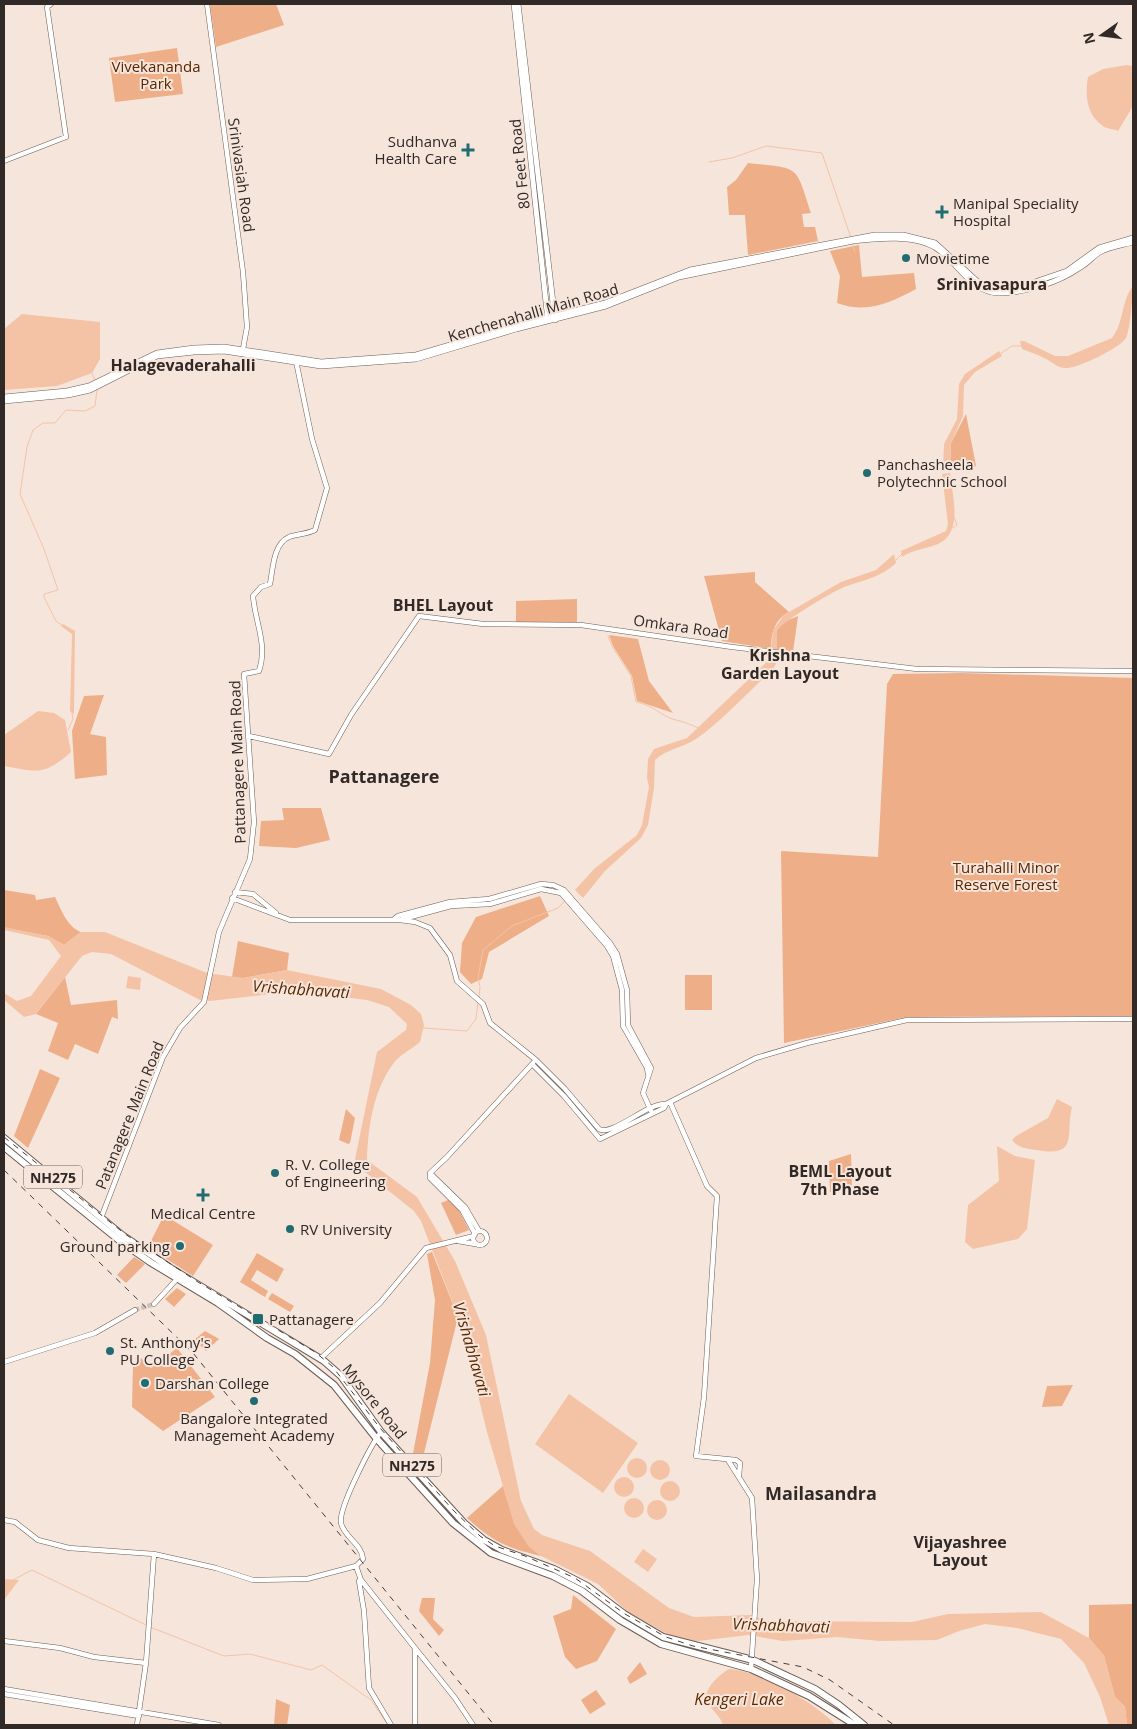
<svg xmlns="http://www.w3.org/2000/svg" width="1137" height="1729" viewBox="0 0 1137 1729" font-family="'Open Sans',sans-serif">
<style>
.green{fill:#eeae87}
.water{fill:#f4c3a6}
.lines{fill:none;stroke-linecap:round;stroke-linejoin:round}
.stream{stroke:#f4c3a6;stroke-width:1}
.minor-tunnel{stroke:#cebfb7;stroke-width:4.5;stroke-dasharray:4.5 2;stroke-linecap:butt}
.minor-casing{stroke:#6c5d55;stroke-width:5.5}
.major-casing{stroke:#6c5d55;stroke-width:6}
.highway-casing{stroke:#6c5d55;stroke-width:8}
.minor{stroke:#fff;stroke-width:4.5}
.major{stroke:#fff;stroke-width:5}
.highway{stroke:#fff;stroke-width:6}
.rail{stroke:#473f3b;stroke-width:1;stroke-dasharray:6 6;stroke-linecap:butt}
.poi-dot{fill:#216c72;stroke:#f6e5db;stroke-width:2}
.labels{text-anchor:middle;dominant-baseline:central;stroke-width:4;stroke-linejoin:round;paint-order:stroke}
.shield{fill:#f6e5db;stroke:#6b615c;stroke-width:1}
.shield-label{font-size:14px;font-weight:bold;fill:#302926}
.park-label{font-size:15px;fill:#582600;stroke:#f6e5db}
.poi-label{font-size:15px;fill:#302926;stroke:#f6e5db;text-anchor:start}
.street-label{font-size:15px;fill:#302926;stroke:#f6e5db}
.neighbourhood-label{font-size:16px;font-weight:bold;fill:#302926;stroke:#f6e5db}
.water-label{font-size:16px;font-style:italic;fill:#5a2901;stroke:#f6e5db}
.quarter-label{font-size:18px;font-weight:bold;fill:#302926;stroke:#f6e5db}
</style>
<rect width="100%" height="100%" fill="#f6e5db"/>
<path class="green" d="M210,4h66l8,21 -68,22z
M177,48l6,46 -68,8 -6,-44z
M748,163c52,6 47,0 63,50l-9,1 2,13h11l3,14 -70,14 -3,-40h-16l-2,-28 9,-7z
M859,245l3,32 52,-4 2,16c-26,14 -49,25 -79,14l3,-27 -10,-25z
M966,414l10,52 -8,3 -18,-2 1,-24z
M755,572v10l34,30c-15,8 -18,22 -18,37l-49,-8 -18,-65z
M577,599v23l-61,2v-23z
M798,616l-5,36 -16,-3v-19l7,-8z
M609,635l29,4 11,42 24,32 -36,-12 -5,-25 -19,-30z
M961,673l172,5v338l-226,1 -123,26 -3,-192 97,6 9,-173 6,-10z
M104,695l-14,39 16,3 1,38 -32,4 -3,-48 12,-35z
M282,808h39l9,32 -34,8 -37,-2 2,-25 23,-1z
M4,890l31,5 1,5 19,-3c6,12 12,30 26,35l-17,13 -16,-9 -42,-8 -2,-1z
M540,896l9,20 -60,36 -7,27 -11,5 -11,-12 2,-29 14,-26z
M238,941l51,12 -2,17 -44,8 -11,-1z
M685,975h27v35h-27z
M65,977l6,28 46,-5 1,19 -6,-2 -14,37 -23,-10 -7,16 -20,-9 10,-28 -22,-9z
M40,1069l20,9 -32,70 -14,-12z
M346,1109l9,9 -5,25 -2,1 -9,-4z
M851,1154l1,36 -22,2 -1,-31z
M448,1200l10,9 11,21 -13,5 -15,-32z
M164,1215l49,30 -20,31 -45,-29z
M432,1252l26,65 -38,152 -8,-10 18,-96 5,-63 -8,-46z
M257,1253l27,16 -7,13 -20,-12 -6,10 17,11 -3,6 -25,-15z
M134,1257l11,7 -19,19 -9,-8z
M177,1288l9,6 -12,13 -9,-8z
M272,1293l22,13 -4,6 -22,-13z
M205,1331l14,8 -13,12 -12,-11z
M177,1348l38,49 -52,34 -31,-24 1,-43 8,-6 10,10z
M1073,1385l-11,21 -20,1 5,-21z
M503,1486c8,28 15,51 38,70 -36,-9 -46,-13 -74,-38z
M573,1595l43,34 -19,32 -21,8 -11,-12 -12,-41 18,-7z
M422,1598h13l-2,21 11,11 -5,6 -20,-25z
M1133,1604v121h-6l-2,-18 -10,-10 -11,-41 -15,-18v-33z
M640,1662l7,12 -17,10 -3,-6z
M596,1690l10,14 -16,10 -9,-14z
M276,1699l14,6 -3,20h-13z"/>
<path class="water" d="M1127,65l6,1v40l-15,25c-4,-2 -11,-2 -15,-5 -17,-11 -18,-32 -15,-49l15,-8z
M1133,286c0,9 -3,45 -7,52 -6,10 -46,29 -58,30 -11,1 -16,-7 -24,-10 -7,-4 -15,-6 -22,-9l-2,-8h4l31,15h13l44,-18c12,-15 9,-37 21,-52z
M22,314l78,8v37l-8,14 -35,13 -53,4v-61z
M999,351l3,5 -27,16 -11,13 -1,31 -12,27 -1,24 -7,-1 1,-22 13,-25 2,-35 6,-10z
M950,473c2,22 14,59 -12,71 -12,5 -24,5 -36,13l-1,-6 45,-20 2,-7 -6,-50z
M894,554l2,9c-15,14 -31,17 -49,23 -13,4 -63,35 -70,44v19h-6l2,-19 11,-15 57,-33 35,-12z
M63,624l12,7 -1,83 -4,-3 2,-77 -11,-8z
M771,658h8l-6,11c-23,21 -52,53 -77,70 -14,9 -29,10 -41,21l-1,28 -6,37 -7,13 -36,33 -22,27 -8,-8 19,-21 43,-34 5,-10 7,-38 -2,-9 1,-19 6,-10 33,-11z
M38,711l16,2 11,7 6,32c-27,24 -34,20 -67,14v-31z
M4,927l44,9 16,9 17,-13h24l102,41 36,5 44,-8 94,19 30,16 10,9 3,11 -4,17c-8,7 -21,13 -27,22 -20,27 -25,64 -26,96l50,37 38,64 31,74 35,166 13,28 8,6 48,16 79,57 25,9 57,-2 17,6 144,1 36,-8 93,-2 48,26 15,18 11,41 10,10 2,18h-18l-9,-28 -16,-34 -23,-24 -44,-11 -32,-4 -26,7 -22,9 -57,1 -43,-4 -54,4 -35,-6 -58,7 -21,-7 -41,-23 -30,-28 -57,-28 -12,-9 -15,-23 -27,-92 -27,-110 -39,-101 -7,-10 -54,-43 -5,-9 22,-107 29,-22 1,-6 -18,-17 -22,-7 -49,-6h-47l-61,7 -10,-1 -89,-46 -19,-2 -10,4 -46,58 -12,3 -20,-17v-7l13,8 14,-5 30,-40 -12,-16 -45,-10z
M128,976l13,2 -1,12 -14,-2z
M1057,1099l15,8c-7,26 8,51 -35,43 -9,-1 -19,-2 -25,-10l4,-4 32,-18z
M997,1146l18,10 20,4 -8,69 -9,10 -45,10 -8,-7 3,-37 31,-24z
M569,1394l69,49 -35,50 -68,-49z
M627 1468a10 10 0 1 1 20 0a10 10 0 1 1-20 0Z
M650 1470a10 10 0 1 1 20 0a10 10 0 1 1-20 0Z
M614 1487a10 10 0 1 1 20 0a10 10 0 1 1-20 0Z
M660 1491a10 10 0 1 1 20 0a10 10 0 1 1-20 0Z
M624 1508a10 10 0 1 1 20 0a10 10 0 1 1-20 0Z
M647 1510a10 10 0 1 1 20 0a10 10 0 1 1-20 0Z
M643,1549l14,10 -9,13 -14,-10z
M4,1579l15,1 -15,20z
M729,1669c33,2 84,33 107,56h-113c-3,-10 -12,-15 -16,-24 -5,-11 13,-27 22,-32z"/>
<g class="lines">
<path class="stream" d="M709,162l23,-4 34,-12 56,7 29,85
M852,242l3,10
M1000,354l12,-8h10
M92,373l3,8
M953,528l4,-3 -3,-8
M896,560l6,-6
M63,626l-7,-5 -12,-24v-3l14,-4 -14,-41 -24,-55 7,-47 6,-17 10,-7h12l11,-13 19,1 10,-5 2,-16
M608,636l4,10 19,30 5,26c18,3 26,15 40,18 8,2 14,4 22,8
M68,730l5,-11 -1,-6
M479,998l1,-11 -2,-9 5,-28 29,-24 46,-18 7,-7
M423,1028l44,3 9,-12 2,-17
M13,1580l19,-10 114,55
M150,1627l74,29 26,-2 61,16 11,-5 49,35 17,25"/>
<path class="minor-tunnel" d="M135,1310l19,-6"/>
<g class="minor-casing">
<path id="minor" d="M207,4l36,268 4,55 -4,22
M4,161l62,-24 -19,-130 4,-3
M249,736l80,18 22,-39 68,-99 64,8 98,1 151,22 185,22 216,2
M235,892l18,2 23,19
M232,898l58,22h110l15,2 15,6 20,27 7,26 26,23 7,19 46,37 29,29 34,40c13,8 49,-27 67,-25
M403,919l48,-13 39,-2 51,-15 20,4 46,53 6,10 9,34 1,36 24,42 1,6
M393,920l5,-4 52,-14 39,-3 52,-15 12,1 11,5 46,53 7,11 10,36 1,35 23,43 -8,25 8,18
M532,1064l32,32 36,43 64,-31 2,-4 90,-46 51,-15 100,-23 226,-1
M670,1102l37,84 10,10 -13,201 -8,59 40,4 4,3 -1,13
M430,1173l17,-16 86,-94
M430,1173v5l32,32 13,24
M430,1173l35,34 14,24
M101,1218l62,-161 17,-29 24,-26 15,-70 31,-73 4,-37 -10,-148 15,-3c9,-26 -4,-49 -6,-75l8,-9 9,-3c3,-15 3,-40 19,-47 9,-3 18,-3 26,-7l12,-42 -15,-49 -16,-78
M473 1238a7 7 0 1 1 14 0a7 7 0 1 1-14 0Z
M458,1241l17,3
M154,1304l23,-25
M320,1359l60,-56 46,-55 48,-12
M4,1362l91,-29 40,-23
M728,1460l24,38 5,81 -6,90
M4,1520l11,2 23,18 31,8 85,6 62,14 37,12 54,-1 49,-13 7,-7c-1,-15 -19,-22 -22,-36 -3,-14 30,-78 40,-91
M356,1566l5,14 54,68v77
M359,1581l5,30 5,77 22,37
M4,1641l56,7 34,9 52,6 8,-109
M415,1648l40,50 18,27
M4,1689l215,36
M4,1694l135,22
M137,1725l9,-62"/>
</g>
<g class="major-casing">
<path id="major" d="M514,4l34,317
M518,4l37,316
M4,397l63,-6 22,-5 68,-33 37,-5 30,-1 97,15 95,-7 99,-29 90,-23 85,-33 185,-35h28l32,8 43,39 10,5 11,2 27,-4 41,-14 32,-23 34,-10
M4,401l64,-6 22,-5 67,-34 37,-4 30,-1 97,15 95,-7 100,-30 90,-23 73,-29 174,-36c25,-3 64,-7 86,9 21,15 32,42 60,43 26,0 60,-11 80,-25 8,-4 14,-12 21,-16 10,-6 23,-7 33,-10"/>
</g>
<g class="highway-casing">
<path id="highway" d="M4,1138l118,97 50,34 152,92 17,15 40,56 83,91 20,17 18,10 52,19 33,17 37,28 39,23 90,23 62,29 24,16 25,20
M4,1147l116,94 30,21 68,41 49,35 28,16 39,31 42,53 77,85 38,30 62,23 29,15 38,29 41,24 90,25 58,27 46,29"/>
</g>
<use href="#minor" class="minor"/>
<use href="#major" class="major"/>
<use href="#highway" class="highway"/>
<path class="rail" d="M4,1137l121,97 73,48 117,70 17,14 48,62 73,82 27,26 15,10 30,10 50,22 50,36 41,23 27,9 110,21 27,13 64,45
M4,1170l189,183 301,372"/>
</g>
<g class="poi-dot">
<path d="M465.5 142.5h5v5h5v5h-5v5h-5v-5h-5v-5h5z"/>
<path d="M939.5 204.5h5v5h5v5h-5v5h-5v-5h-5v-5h5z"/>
<circle cx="906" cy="258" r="5"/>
<circle cx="867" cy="473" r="5"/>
<circle cx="275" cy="1173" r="5"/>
<path d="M200.5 1187.5h5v5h5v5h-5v5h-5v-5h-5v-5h5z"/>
<circle cx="290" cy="1229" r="5"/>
<circle cx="180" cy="1246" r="5"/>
<rect x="252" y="1313" width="12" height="12" rx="2.5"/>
<circle cx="110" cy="1351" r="5"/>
<circle cx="145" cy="1383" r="5"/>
<circle cx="254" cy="1401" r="5"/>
</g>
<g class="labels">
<g class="shield">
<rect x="24" y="1165.5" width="58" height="23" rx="4"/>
<rect x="383" y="1453.5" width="58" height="23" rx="4"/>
</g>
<g class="shield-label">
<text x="53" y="1177">NH275</text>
<text x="412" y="1465">NH275</text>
</g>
<g class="park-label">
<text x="156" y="66">Vivekananda<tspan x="156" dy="17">Park</tspan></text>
<text x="1006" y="867">Turahalli Minor<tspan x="1006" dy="17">Reserve Forest</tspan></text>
</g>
<g class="poi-label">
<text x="457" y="141" text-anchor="end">Sudhanva<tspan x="457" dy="17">Health Care</tspan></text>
<text x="953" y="203">Manipal Speciality<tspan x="953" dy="17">Hospital</tspan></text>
<text x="916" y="258">Movietime</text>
<text x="877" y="464">Panchasheela<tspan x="877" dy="17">Polytechnic School</tspan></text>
<text x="285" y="1164">R. V. College<tspan x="285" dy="17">of Engineering</tspan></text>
<text x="203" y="1213" text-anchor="middle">Medical Centre</text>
<text x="300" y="1229">RV University</text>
<text x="170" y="1246" text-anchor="end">Ground parking</text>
<text x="269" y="1319">Pattanagere</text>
<text x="120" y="1342">St. Anthony's<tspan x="120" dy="17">PU College</tspan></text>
<text x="155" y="1383">Darshan College</text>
<text x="254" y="1418" text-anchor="middle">Bangalore Integrated<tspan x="254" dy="17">Management Academy</tspan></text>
</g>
<g class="street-label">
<text transform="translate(519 164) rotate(-96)">80 Feet Road</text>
<text transform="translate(242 175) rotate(82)">Srinivasiah Road</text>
<text transform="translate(533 312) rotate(-16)">Kenchenahalli Main Road</text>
<text transform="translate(681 626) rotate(8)">Omkara Road</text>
<text transform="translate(237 762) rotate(-92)">Pattanagere Main Road</text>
<text transform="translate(129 1115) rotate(-68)">Patanagere Main Road</text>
<text transform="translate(375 1401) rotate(51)">Mysore Road</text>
</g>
<g class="neighbourhood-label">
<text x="992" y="284">Srinivasapura</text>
<text x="183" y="365">Halagevaderahalli</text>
<text x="443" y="605">BHEL Layout</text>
<text x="780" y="655">Krishna<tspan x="780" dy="18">Garden Layout</tspan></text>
<text x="840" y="1171">BEML Layout<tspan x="840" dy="18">7th Phase</tspan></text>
<text x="960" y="1542">Vijayashree<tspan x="960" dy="18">Layout</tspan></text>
</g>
<g class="water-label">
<text transform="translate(301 989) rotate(4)">Vrishabhavati</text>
<text transform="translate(472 1349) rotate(74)">Vrishabhavati</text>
<text transform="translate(781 1625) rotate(2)">Vrishabhavati</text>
<text x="739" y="1699">Kengeri Lake</text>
</g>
<g class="quarter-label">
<text x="384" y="776">Pattanagere</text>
<text x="821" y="1493">Mailasandra</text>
</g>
</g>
<rect width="1137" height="1729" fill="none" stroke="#302926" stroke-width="10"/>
<g transform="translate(1102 35) rotate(256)" stroke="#f6e5db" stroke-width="4" paint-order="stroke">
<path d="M0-4L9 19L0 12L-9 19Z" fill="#302926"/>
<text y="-8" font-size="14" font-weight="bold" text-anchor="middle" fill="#302926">N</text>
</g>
</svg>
